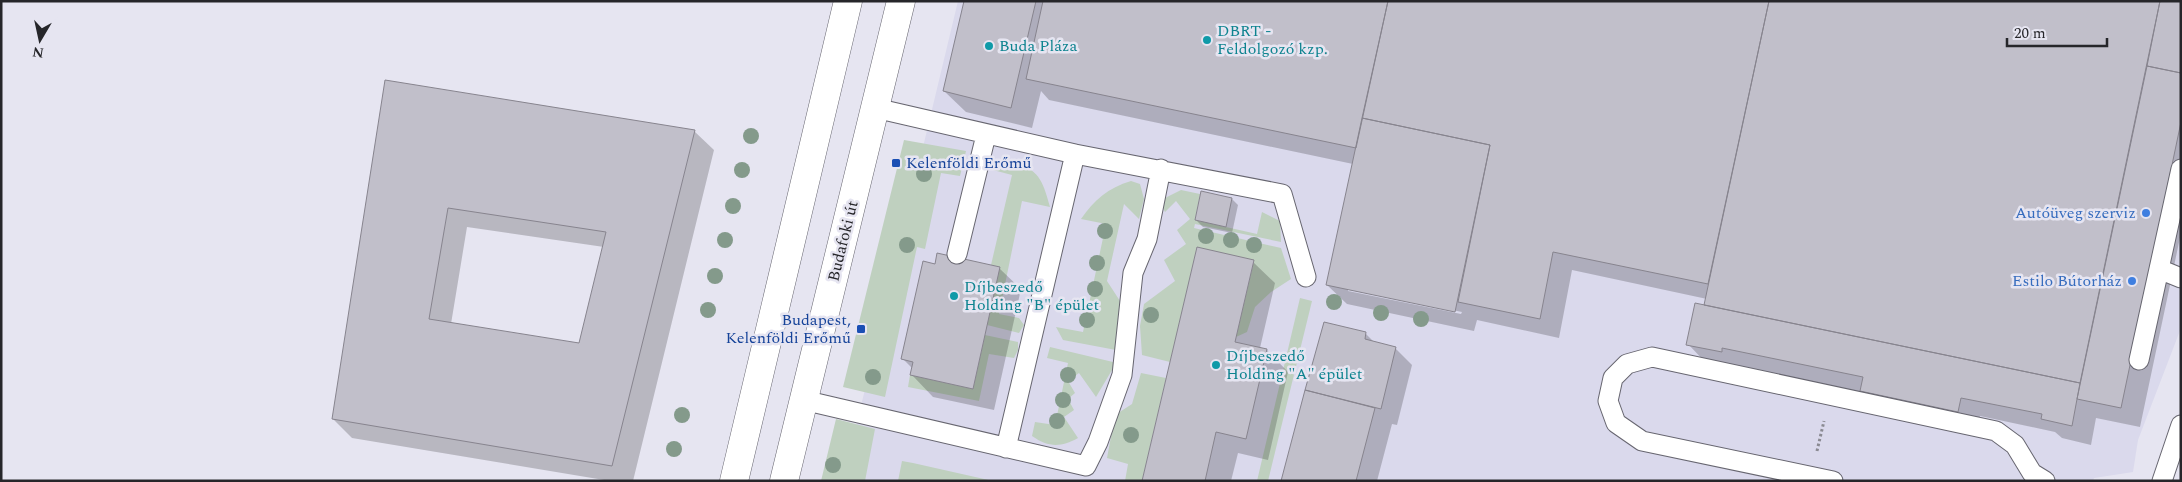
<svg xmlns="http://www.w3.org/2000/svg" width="2182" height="482" viewBox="0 0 2182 482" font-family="Spectral,serif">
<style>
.built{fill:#dad9ec}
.green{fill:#bfd0bf}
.shadow{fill:#0003;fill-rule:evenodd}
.building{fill:#c1bfca;stroke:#87848e;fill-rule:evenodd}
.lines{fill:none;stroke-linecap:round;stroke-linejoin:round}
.lane-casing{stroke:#676670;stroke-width:21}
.secondary-casing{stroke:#676670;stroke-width:29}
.path{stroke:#8a8a92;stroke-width:3;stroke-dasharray:2.5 2.5;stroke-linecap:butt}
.lane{stroke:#fff;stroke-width:19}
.secondary{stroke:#fff;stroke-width:28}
.tree{fill:#849a8b}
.culture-dot{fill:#0f9aa8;stroke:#e6e5f1;stroke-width:2}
.transit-dot{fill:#1a4fb4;stroke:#e6e5f1;stroke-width:2}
.shop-dot{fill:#3f7fe0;stroke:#e6e5f1;stroke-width:2}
.labels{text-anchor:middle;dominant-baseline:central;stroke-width:5;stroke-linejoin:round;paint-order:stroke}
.culture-label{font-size:16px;fill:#0d838f;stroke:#e6e5f1;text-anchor:start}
.transit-label{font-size:16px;fill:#164399;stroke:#e6e5f1;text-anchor:start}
.shop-label{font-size:16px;fill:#366cbe;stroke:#e6e5f1;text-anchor:end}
.street-label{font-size:16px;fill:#26262a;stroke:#e6e5f1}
</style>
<rect width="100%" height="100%" fill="#e6e5f1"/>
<path class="built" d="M958,1h1223v327l-43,112 -5,32 -39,6 -1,3h-1250z"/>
<path class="green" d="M904,140l62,11 -6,25 -19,-3 -16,76 -8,-2 -32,150 -42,-10z
M1000,159c35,8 41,13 50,48l-28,-6 -23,113 20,4 5,7 -5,8 -32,-8 12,-58 -8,-2 21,-90 -19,-5 1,-7z
M1131,181l9,3 4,15 -5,20 -15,-15 -17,77 13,20 -4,49 -53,-10 -7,-13 27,5 23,-108 -25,-5c13,-19 27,-31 50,-38z
M1181,190l19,4 -5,26 62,14 5,-22 18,9 1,21 -86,-18 -1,4 87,20 10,31 -20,13 -16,15 -8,25 -11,5 18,-76 -57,-13 -27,114 -28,-7 -2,-29 4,-22 31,-23 -11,-21 22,-16 -9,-14 13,-11 -14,-18 -11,11 -4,-8 4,-6z
M1300,298l12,3 -44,180h-11z
M985,335l33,7v8l-4,8 -25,-4 -10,47 -71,-14 2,-12 63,14z
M1050,347l63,15 2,3 -19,32 -17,-24 -11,8 7,12 -7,6 6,11 -10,7 14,21c-18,10 -30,9 -46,-2l3,-14 20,3 13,-62 -21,-5z
M1141,373l25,5 -24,103h-17l3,-17 -21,-6 8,-43 17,-11z
M836,419l39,10 -10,52h-44z
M902,461l11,2 80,18h-95z"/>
<path class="shadow" d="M966,1h1215v232l-41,194 -44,-9 -5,27 -29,-7 -7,-6 -75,-16 -3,14 -96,-20 -19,-18 -121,-25 -34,-3 -19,-20 19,-45 -135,-29 -13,68 -82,-18 -3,11 -127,-27 -20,-19 26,-121 -304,-64 -8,-9 -9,37 -66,-16 -22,-21zM1348,289l114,23 -1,2 -113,-23z
M386,82l308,49 20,19 -81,331h-23l-258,-43 -19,-19zM467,227l137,20 -24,97 -129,-20z
M1232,199l6,6 -6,28 -29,-6 -7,-7z
M1253,262l22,21 -15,65 7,2 21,22 -20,88 -30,-7 -7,28h-88z
M999,268l22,21 -27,121 -61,-13 -21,-22 1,-6 -10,-10z
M1324,323l41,10 10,10 20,5 17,17 -15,60 -5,-1 -15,57h-94z"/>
<path class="building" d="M964,1h72l-25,107 -68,-17z
M1043,1h345l-32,147 -330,-69z
M1388,1h381l-61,283 -155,-32 -13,67 -82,-17 32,-157 -128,-27z
M1769,1h391l-80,382 -376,-78z
M2160,1h21v72l-34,-7z
M2147,66l34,7v49l-60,286 -44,-9z
M385,80l310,50 -83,336 -280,-47zM448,208l158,24 -27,111 -150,-24z
M1362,118l128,27 -35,167 -129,-27z
M1201,191l31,7 -6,29 -31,-7z
M1197,247l57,13 -19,82 32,7 -21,90 -30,-7 -11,49h-63z
M937,253l63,14 -27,122 -63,-14 3,-13 -12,-3 22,-98 12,3z
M1695,303l385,80 -8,43 -31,-7 1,-5 -81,-16 -3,14 -98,-21 3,-14 -141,-29v4l-36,-7z
M1324,322l42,10 -1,7 31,8 -15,62 -76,-19z
M1305,390l70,18 -19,73h-75z"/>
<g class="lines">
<g class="lane-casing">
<path id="lane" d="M875,108l200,46 207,40 24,83
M2181,169l-22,100 22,9
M957,254l29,-119
M2139,360l20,-91
M803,400l283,66 12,-24 24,-67 11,-102 14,-34 14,-70
M1006,448l69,-294
M1833,481l-191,-40 -26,-18 -8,-22 5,-23 14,-14 25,-7 344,74 19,14 17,28 13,8
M2162,481l19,-56"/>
</g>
<g class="secondary-casing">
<path id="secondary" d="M734,481l114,-480
M784,481l117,-480"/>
</g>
<path class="path" d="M1817,451l7,-30"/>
<use href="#lane" class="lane"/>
<use href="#secondary" class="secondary"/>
</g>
<g class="tree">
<circle cx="751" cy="136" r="8"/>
<circle cx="742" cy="170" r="8"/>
<circle cx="924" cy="174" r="8"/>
<circle cx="733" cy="206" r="8"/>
<circle cx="1105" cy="231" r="8"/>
<circle cx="1206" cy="236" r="8"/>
<circle cx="725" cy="240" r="8"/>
<circle cx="1231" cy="240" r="8"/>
<circle cx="907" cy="245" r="8"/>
<circle cx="1254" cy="245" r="8"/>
<circle cx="1097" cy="263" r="8"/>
<circle cx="715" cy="276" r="8"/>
<circle cx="1095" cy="289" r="8"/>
<circle cx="1334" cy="302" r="8"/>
<circle cx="708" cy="310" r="8"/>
<circle cx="1381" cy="313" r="8"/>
<circle cx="1151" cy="315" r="8"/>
<circle cx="1421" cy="319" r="8"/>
<circle cx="1087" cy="320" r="8"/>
<circle cx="1068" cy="375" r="8"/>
<circle cx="873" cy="377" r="8"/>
<circle cx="1063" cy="400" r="8"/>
<circle cx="682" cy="415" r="8"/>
<circle cx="1057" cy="421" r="8"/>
<circle cx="1131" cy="435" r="8"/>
<circle cx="674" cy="449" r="8"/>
<circle cx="833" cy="465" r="8"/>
</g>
<g class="culture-dot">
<circle cx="1207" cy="40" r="5"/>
<circle cx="989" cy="46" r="5"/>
<circle cx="954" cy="296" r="5"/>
<circle cx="1216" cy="365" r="5"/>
</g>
<g class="transit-dot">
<rect x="891" y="158" width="10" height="10" rx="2.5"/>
<rect x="856" y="324" width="10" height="10" rx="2.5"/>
</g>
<g class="shop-dot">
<circle cx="2146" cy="213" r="5"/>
<circle cx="2132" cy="281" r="5"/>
</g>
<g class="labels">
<g class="culture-label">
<text x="1217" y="31">DBRT -<tspan x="1217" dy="18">Feldolgozó kzp.</tspan></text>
<text x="999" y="46">Buda Pláza</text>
<text x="964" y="287">Díjbeszedő<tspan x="964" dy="18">Holding "B" épület</tspan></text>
<text x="1226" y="356">Díjbeszedő<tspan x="1226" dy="18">Holding "A" épület</tspan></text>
</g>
<g class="transit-label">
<text x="906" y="163">Kelenföldi Erőmű</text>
<text x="851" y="320" text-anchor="end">Budapest,<tspan x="851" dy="18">Kelenföldi Erőmű</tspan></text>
</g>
<g class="shop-label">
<text x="2136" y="213">Autóüveg szerviz</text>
<text x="2122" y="281">Estilo Bútorház</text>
</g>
<g class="street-label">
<text transform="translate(843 241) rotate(-76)">Budafoki út</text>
</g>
</g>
<rect width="2182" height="482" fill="none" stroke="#26262a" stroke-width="5"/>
<g transform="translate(40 40) rotate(189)" stroke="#e6e5f1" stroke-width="4" paint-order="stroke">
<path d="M0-4L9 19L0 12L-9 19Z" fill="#26262a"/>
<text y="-8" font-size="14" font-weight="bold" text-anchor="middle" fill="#26262a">N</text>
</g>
<path d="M2007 38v8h100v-8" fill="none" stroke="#26262a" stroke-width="2.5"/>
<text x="2014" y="38" font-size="15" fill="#26262a" stroke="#e6e5f1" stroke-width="4" paint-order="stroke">20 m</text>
</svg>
